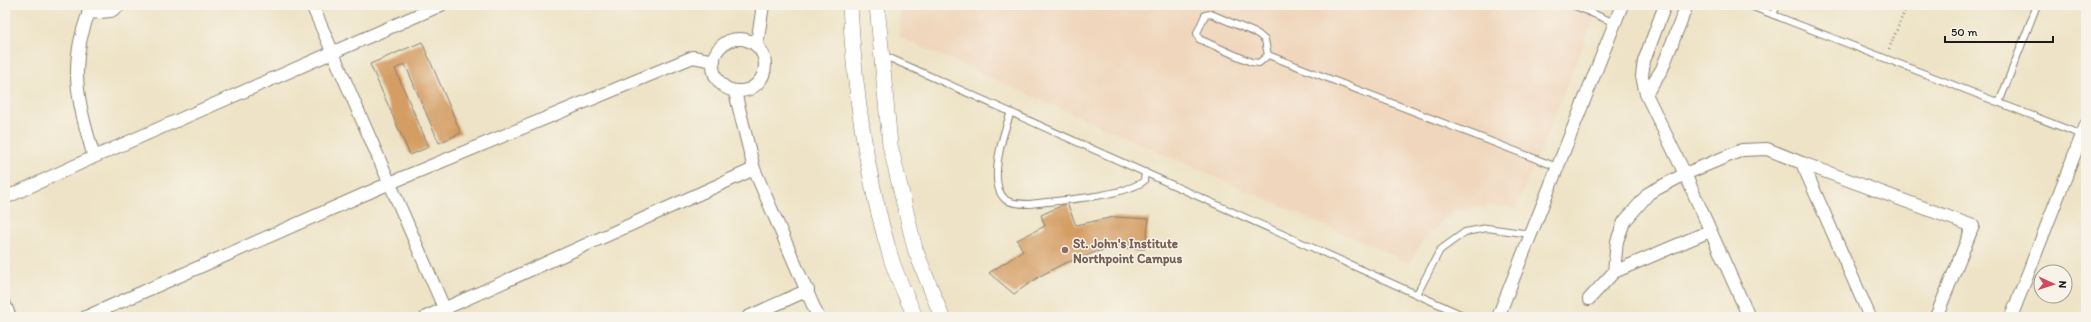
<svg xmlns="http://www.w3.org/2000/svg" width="2091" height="322" viewBox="0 0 2091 322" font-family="Itim,sans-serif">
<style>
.built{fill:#f0d6bc}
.building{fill:#d49d63}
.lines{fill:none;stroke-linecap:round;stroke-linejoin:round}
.service-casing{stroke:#858071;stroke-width:8}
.minor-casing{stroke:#858071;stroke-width:14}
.tertiary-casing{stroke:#858071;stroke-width:16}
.path{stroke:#858071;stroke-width:2.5;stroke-dasharray:1 3;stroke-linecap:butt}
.service{stroke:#fff;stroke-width:6}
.minor{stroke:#fff;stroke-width:12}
.tertiary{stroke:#fff;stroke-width:15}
.education-dot{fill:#8d6e63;stroke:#f7f3e8;stroke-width:1.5}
.labels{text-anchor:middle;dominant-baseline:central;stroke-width:3;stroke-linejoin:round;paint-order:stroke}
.education-label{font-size:13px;font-weight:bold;fill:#785e54;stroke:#f7f3e8;text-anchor:start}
</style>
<rect width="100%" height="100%" fill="#f7f3e8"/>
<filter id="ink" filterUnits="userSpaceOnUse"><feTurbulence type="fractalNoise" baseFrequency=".025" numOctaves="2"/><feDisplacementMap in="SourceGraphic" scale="8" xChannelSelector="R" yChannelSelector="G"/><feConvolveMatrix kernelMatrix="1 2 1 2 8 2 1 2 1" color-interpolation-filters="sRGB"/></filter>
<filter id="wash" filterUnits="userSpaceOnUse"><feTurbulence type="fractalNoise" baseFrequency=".012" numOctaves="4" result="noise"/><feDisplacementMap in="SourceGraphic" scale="16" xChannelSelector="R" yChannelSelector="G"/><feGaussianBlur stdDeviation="0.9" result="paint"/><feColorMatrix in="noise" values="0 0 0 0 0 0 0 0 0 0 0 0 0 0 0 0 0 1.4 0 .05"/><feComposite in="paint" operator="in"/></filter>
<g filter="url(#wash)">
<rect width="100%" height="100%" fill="#eee3c6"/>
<path class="built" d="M900,5h700l-84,204 -26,-4 -38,6 -27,26 -15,26 -511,-226z"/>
<g id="blocks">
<path class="building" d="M422,42l39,91 -22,10 -34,-79 -10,5 34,78 -19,8 -40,-91z
M1067,203l9,22 38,-8 35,2 -4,30 -24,-1 -22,3 -36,13 -23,12 -26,18 -25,-21 34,-22 -6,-11 28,-14 -4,-11z"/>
</g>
</g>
<g filter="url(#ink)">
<use href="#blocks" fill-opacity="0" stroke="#858071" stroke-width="1"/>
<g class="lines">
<g class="service-casing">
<path id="service" d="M1573,5l42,18
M1748,5l334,130
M1211,14l47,20 7,6 3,15 -9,8 -8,-1 -52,-23 -2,-6 8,-18z
M1773,15l4,-10
M883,55l584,262
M1268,55l289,112
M1999,103l38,-98
M1011,112c-7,19 -25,73 -5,88 7,4 16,4 24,4 29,-4 92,-7 114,-23l1,-9
M1417,294l23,-44 25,-18 22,-4 43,6"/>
</g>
<g class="minor-casing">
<path id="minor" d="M92,5c-25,57 -15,95 2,152
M312,5l136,312
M1665,5l-21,56 -2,15 4,18 39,80 64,143
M88,13l23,-2 9,-6
M713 65a26 26 0 1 1 52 0a26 26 0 1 1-52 0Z
M757,44l6,-39
M735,92l19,77 64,148
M1646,94l16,-25 25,-64
M1802,163l171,63 -37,91
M5,198l89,-41 347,-152
M1614,272l96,-41
M1589,299l25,-27 3,-31 7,-19 25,-29 36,-19 57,-24 25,-1 35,14 68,154
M5,305l5,12
M86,317l304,-134 303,-126 21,4
M426,317l328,-148
M748,317l60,-27
M1498,317l124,-312
M2011,317l75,-192"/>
</g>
<g class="tertiary-casing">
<path id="tertiary" d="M850,5c4,84 16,169 40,250 6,21 17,42 25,62
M877,5l13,140 25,104 27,68"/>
</g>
<path class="path" d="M1889,49l18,-44"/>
<use href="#service" class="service"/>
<use href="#minor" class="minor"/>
<use href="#tertiary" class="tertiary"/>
</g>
</g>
<circle class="education-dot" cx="1065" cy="250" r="4"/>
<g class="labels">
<g class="education-label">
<text x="1073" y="243">St. John's Institute<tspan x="1073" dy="15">Northpoint Campus</tspan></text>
</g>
</g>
<rect width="2091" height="322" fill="none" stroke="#f7f3e8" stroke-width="20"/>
<g transform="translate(2053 284) rotate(93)"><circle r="19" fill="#f7f3e8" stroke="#9f9d96"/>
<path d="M0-3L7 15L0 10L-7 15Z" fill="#d1495b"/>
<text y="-6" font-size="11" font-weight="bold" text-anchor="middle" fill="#1c1c1c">N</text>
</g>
<path d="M1945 36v6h108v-6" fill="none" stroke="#1c1c1c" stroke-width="2"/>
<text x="1951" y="36" font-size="12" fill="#1c1c1c" stroke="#f7f3e8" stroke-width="3" paint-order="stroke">50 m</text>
</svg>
